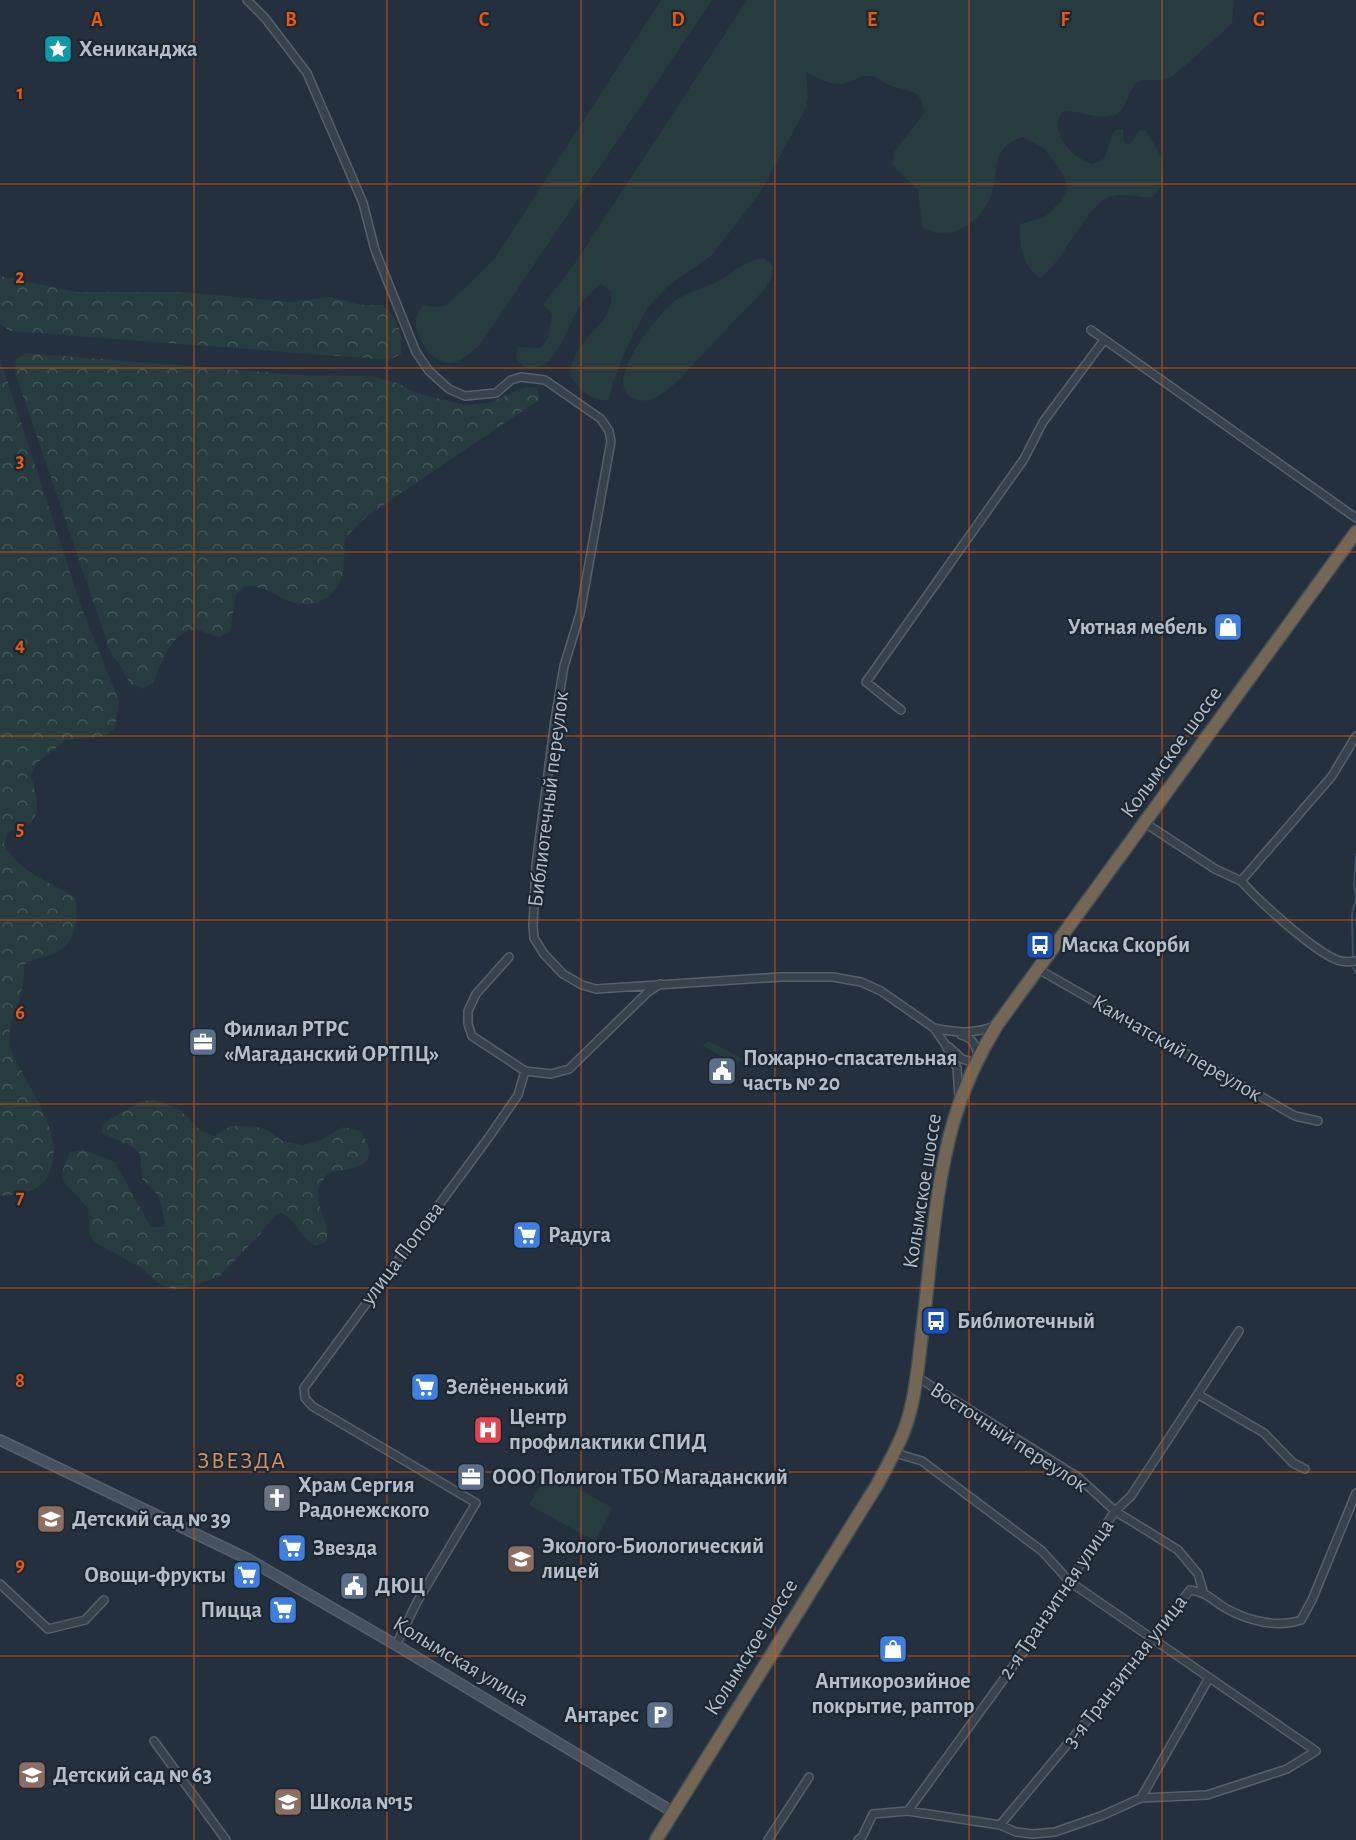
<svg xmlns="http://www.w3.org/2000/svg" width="1356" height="1840" viewBox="0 0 1356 1840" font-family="'Alegreya Sans',sans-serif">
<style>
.green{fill:#263c3e}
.forest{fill:url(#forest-crowns)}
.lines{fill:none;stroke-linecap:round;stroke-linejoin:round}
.stream{stroke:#394f65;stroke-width:2}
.street-casing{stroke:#56606b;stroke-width:10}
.secondary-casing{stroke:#56606b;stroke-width:12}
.highway-casing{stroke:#434d58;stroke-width:15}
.street{stroke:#38424d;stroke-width:7}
.secondary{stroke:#465160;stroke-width:9}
.highway{stroke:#736655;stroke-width:12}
.grid{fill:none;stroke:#e8590c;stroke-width:1.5;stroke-opacity:0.55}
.labels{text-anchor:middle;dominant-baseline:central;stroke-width:4.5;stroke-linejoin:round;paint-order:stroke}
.poi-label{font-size:22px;font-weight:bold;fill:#b4bdc8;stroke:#1d2732;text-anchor:start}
.street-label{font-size:22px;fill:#b4bdc8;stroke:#1d2732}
.neighbourhood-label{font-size:24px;letter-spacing:1.5px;fill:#d28e64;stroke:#1d2732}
.grid-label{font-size:20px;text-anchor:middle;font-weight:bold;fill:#e8590c;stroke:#1d2732;stroke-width:4.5;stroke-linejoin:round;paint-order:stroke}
</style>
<defs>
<pattern id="forest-crowns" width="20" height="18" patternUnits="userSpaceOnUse" patternTransform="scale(1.5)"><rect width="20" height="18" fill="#263c3e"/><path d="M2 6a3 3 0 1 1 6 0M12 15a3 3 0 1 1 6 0" fill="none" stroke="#435658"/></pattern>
</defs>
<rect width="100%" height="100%" fill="#24303d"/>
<path class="green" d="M661,0h51l-232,345c-9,7 -20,19 -32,18 -18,-1 -35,-30 -32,-46 1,-4 4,-8 7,-12l12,2 12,-2 48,-47z
M747,0h487l-2,24 -60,53c-11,6 -21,1 -32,4 -12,3 -11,26 -23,33 -17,8 -38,-5 -55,-2 -14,21 12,48 31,52l12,-6 7,-24 5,-5h6l1,13 5,3 11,-15 6,1c15,22 29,47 5,67 -11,-1 -27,-5 -38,-2 -27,6 -48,66 -73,82 -18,-12 -21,-33 -20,-54l25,-7 17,-17 5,-12 -3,-11 -19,-28 -22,-12c-35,11 -22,36 -33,61 -11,27 -42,45 -68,29l-4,-37 -26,-25 2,-13 30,-39c-4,-28 -15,-19 -35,-28 -9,-4 -11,-9 -21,-9 -9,0 -18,7 -27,8 -13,1 -24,-7 -35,-12l2,24 -2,12 -46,85 -48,62 -44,31 -20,21 -19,36 -15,36 -5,21c-20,1 -27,-9 -39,-24 1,-39 46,-50 41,-84l-10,-8c-30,21 -29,49 -50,75 -6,8 -17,9 -26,9l-9,-9 1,-12 23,1 8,-10 4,-24 -9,-9 32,-42z
M764,258l9,8 -2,12 -6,11c-21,22 -42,44 -63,66 -13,14 -27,31 -43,41 -12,7 -30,7 -35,-7 -8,-22 33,-74 51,-88 13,-10 31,-13 45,-21 16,-8 26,-21 44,-22z
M709,1041l38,20 -16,1 -29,-17z
M548,1472l65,36 -18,33 -66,-36z"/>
<path class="forest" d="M0,276l77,16h106l107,10 40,-5 32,8h21c15,14 20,29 18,49l-12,6 -379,-29 -10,-7z
M26,353l275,22 70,1 24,6 22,11 47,12 25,-2 34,-15 13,-1 4,12 -174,118 -21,21c-1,12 0,27 -3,38 -7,24 -31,34 -53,25 -15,-7 -27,-16 -44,-15l-9,9 -6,37 -11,5c-7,-2 -16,-6 -23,-7 -24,-1 -35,35 -43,53l-11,6 -12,-5 -11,-21 -8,-9 -96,-282 1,-13z
M0,358l82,251 37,92 -4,27 -10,8 -39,4 -29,23 -6,12 6,25v12l-6,11 -24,9 -3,12c12,26 45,38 70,52 6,18 3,45 -15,55 -11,7 -24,5 -35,14 0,7 0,15 -2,23 -4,22 -15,32 -12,57 1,9 7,18 11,25 14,27 40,64 31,95 -8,27 -23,27 -49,31l-3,-1z
M154,1100l25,9 22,22 13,5 17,-10h23l13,4 16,11 19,4 17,-4 24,-14 18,4c23,38 -7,36 -32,42 -27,27 4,40 -3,69l-10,4c-17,-7 -19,-27 -35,-33l-6,2 -13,17 -42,44 -35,13h-12l-12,-4 -21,-18 -46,-25 -4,-8 -2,-26 -25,-27 -1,-9 8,-20 13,-2 32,12 33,60 5,5h11l1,-5 -7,-27 -16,-16 -2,-25 -9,-8 -30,-13 4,-11 35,-20z"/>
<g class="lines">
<path class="stream" d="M1353,959l-1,-45 4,-16 -2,-13 2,-31
M1353,968l3,5"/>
<g class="street-casing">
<path id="street" d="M247,0l18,18 42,55 56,130 12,47 41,102 13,19 20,18 16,7 31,-3 15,-13 10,-3 24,3 56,39 8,12 2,10 -31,173 -16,52 -9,54 -19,145 -3,61 1,12 10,16 19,20 19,11 14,4 185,-12h52l28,5 20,9 53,37 11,16 12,24 2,29
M1091,330l265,188
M901,710l-35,-28 158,-223 19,-37 61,-82
M1145,823l70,46 26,12 91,-105 24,-40
M1241,881c20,22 70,68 96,79 6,2 13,2 19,1
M509,957l-33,37 -8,17v13l4,12 53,35 26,3 18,-5 79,-77 12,-8
M1038,969l257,147 23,5
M934,1028c22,5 40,6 61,-2
M961,1035c12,3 15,10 17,22
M949,1047l13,12 13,4
M917,1377l161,100 37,34 63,39 20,24 5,17
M1199,1395l65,38 29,30 12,6
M895,1453l27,8 120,90 28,31 246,169 -29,18 -80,26 -66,3
M0,1584l48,45 37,-9 19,-20
M396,1645l21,-43 59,-99 -164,-97 -7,-8 -1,-10 185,-251 29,-42 7,-24
M154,1741l72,99
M908,1811l92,14 115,-138 75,-97c17,2 23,11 37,19 22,12 50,19 74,11l11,-20 44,-107
M1000,1825l16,7 17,2 22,-2 46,-16 40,-18 68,-120
M768,1840l41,-63
M858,1840l4,-3 11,-23 35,-3 119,-164 88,-136 16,-15 108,-165"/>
</g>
<g class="secondary-casing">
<path id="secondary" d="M0,1440l248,119 148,86 277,167"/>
</g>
<g class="highway-casing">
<path id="highway" d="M656,1840l221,-355c10,-19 21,-37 28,-57 11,-31 13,-63 17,-95 9,-70 12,-144 32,-213 10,-34 24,-64 43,-95l359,-493"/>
</g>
<use href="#street" class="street"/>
<use href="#secondary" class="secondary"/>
<use href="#highway" class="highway"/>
</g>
<path class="grid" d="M194,0v1840M387,0v1840M581,0v1840M775,0v1840M969,0v1840M1162,0v1840M0,184h1356M0,368h1356M0,552h1356M0,736h1356M0,920h1356M0,1104h1356M0,1288h1356M0,1472h1356M0,1656h1356"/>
<defs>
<g id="sight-square" transform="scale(1.5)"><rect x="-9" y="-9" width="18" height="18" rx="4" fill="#0f9aa8" stroke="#1d2732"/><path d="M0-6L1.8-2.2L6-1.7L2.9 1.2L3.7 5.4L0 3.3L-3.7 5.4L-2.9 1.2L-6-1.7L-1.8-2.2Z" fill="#fff"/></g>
<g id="shop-square" transform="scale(1.5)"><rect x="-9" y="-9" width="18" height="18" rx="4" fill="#3f7fe0" stroke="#1d2732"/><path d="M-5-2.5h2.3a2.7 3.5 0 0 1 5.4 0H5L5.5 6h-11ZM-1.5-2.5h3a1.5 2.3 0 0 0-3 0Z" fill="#fff"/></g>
<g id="bus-square" transform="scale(1.5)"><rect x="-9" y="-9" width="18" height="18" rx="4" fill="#1a4fb4" stroke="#1d2732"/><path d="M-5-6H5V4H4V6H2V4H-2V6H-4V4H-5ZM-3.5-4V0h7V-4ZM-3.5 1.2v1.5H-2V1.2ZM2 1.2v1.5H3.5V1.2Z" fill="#fff"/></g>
<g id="office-square" transform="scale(1.5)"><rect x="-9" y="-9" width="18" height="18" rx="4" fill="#5c6f8a" stroke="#1d2732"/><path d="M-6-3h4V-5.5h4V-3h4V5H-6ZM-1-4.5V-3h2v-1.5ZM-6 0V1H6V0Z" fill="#fff"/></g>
<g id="civic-square" transform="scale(1.5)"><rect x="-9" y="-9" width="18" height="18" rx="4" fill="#5c6f8a" stroke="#1d2732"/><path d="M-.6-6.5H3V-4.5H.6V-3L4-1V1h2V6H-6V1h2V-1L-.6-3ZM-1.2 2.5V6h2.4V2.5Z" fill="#fff"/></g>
<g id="supermarket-square" transform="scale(1.5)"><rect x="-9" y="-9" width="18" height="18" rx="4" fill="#3f7fe0" stroke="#1d2732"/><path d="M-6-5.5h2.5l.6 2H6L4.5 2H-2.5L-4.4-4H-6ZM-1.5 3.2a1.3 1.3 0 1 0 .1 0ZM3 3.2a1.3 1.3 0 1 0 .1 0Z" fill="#fff"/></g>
<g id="hospital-square" transform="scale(1.5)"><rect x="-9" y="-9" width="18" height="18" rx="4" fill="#e0444e" stroke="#1d2732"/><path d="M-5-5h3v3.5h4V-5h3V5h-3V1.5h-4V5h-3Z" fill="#fff"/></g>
<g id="church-square" transform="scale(1.5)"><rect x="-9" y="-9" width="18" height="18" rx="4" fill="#6b7280" stroke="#1d2732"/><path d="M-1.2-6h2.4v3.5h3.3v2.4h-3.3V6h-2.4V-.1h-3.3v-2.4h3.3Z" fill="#fff"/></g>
<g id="school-square" transform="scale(1.5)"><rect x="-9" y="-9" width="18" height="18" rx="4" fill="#8d6e63" stroke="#1d2732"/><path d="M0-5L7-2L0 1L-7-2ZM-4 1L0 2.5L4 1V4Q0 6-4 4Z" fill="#fff"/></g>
<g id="parking-square" transform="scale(1.5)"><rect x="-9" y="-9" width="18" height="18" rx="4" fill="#5c6f8a" stroke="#1d2732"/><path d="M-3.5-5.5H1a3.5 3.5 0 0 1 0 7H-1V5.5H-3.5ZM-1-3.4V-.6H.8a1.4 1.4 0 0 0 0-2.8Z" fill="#fff"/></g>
</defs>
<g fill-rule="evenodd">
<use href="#sight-square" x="58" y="49"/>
<use href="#shop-square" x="1228" y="627"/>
<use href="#bus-square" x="1040" y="945"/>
<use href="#office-square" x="203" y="1042"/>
<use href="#civic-square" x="722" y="1071"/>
<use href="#supermarket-square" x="527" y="1235"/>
<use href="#bus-square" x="936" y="1321"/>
<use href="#supermarket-square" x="425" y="1387"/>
<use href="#hospital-square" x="488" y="1430"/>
<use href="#office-square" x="471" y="1477"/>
<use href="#church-square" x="277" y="1498"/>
<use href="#school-square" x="51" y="1519"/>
<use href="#supermarket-square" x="292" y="1548"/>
<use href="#school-square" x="521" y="1559"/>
<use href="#supermarket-square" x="247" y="1575"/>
<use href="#civic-square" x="354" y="1586"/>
<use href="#supermarket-square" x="283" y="1610"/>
<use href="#shop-square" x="893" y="1649"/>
<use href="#parking-square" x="660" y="1715"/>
<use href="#school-square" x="32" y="1775"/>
<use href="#school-square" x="288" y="1802"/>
</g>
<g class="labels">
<g class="poi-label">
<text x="79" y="49">Хениканджа</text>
<text x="1207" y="627" text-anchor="end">Уютная мебель</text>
<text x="1061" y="945">Маска Скорби</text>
<text x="224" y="1029">Филиал РТРС<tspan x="224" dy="25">«Магаданский ОРТПЦ»</tspan></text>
<text x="743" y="1058">Пожарно-спасательная<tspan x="743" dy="25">часть № 20</tspan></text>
<text x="548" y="1235">Радуга</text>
<text x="957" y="1321">Библиотечный</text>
<text x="446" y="1387">Зелёненький</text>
<text x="509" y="1417">Центр<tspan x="509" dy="25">профилактики СПИД</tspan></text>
<text x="492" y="1477">ООО Полигон ТБО Магаданский</text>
<text x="298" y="1485">Храм Сергия<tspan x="298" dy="25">Радонежского</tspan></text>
<text x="72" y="1519">Детский сад № 39</text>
<text x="542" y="1546">Эколого-Биологический<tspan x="542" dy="25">лицей</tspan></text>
<text x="313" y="1548">Звезда</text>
<text x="226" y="1575" text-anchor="end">Овощи-фрукты</text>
<text x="375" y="1586">ДЮЦ</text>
<text x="262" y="1610" text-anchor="end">Пицца</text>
<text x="893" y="1681" text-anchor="middle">Антикорозийное<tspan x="893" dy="25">покрытие, раптор</tspan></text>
<text x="639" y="1715" text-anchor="end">Антарес</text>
<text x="53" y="1775">Детский сад № 63</text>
<text x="309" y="1802">Школа №15</text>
</g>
<g class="street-label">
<text transform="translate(1171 752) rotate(-54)">Колымское шоссе</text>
<text transform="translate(548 799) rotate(-83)">Библиотечный переулок</text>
<text transform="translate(1177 1048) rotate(30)">Камчатский переулок</text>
<text transform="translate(922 1191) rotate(-81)">Колымское шоссе</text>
<text transform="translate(402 1253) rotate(-53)">улица Попова</text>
<text transform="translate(1009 1437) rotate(33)">Восточный переулок</text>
<text transform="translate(1056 1599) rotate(-56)">2-я Транзитная улица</text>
<text transform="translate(751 1647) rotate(-58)">Колымское шоссе</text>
<text transform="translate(461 1661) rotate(31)">Колымская улица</text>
<text transform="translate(1125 1671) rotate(-52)">3-я Транзитная улица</text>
</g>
<g class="neighbourhood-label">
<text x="242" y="1461">ЗВЕЗДА</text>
</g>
</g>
<g class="grid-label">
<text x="97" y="26">A</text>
<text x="291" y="26">B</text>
<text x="484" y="26">C</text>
<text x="678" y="26">D</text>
<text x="872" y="26">E</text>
<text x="1065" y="26">F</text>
<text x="1259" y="26">G</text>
<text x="20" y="99">1</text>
<text x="20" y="283">2</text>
<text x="20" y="467">3</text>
<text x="20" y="651">4</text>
<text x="20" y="835">5</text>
<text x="20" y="1019">6</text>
<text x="20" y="1203">7</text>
<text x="20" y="1387">8</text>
<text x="20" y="1571">9</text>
</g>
</svg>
